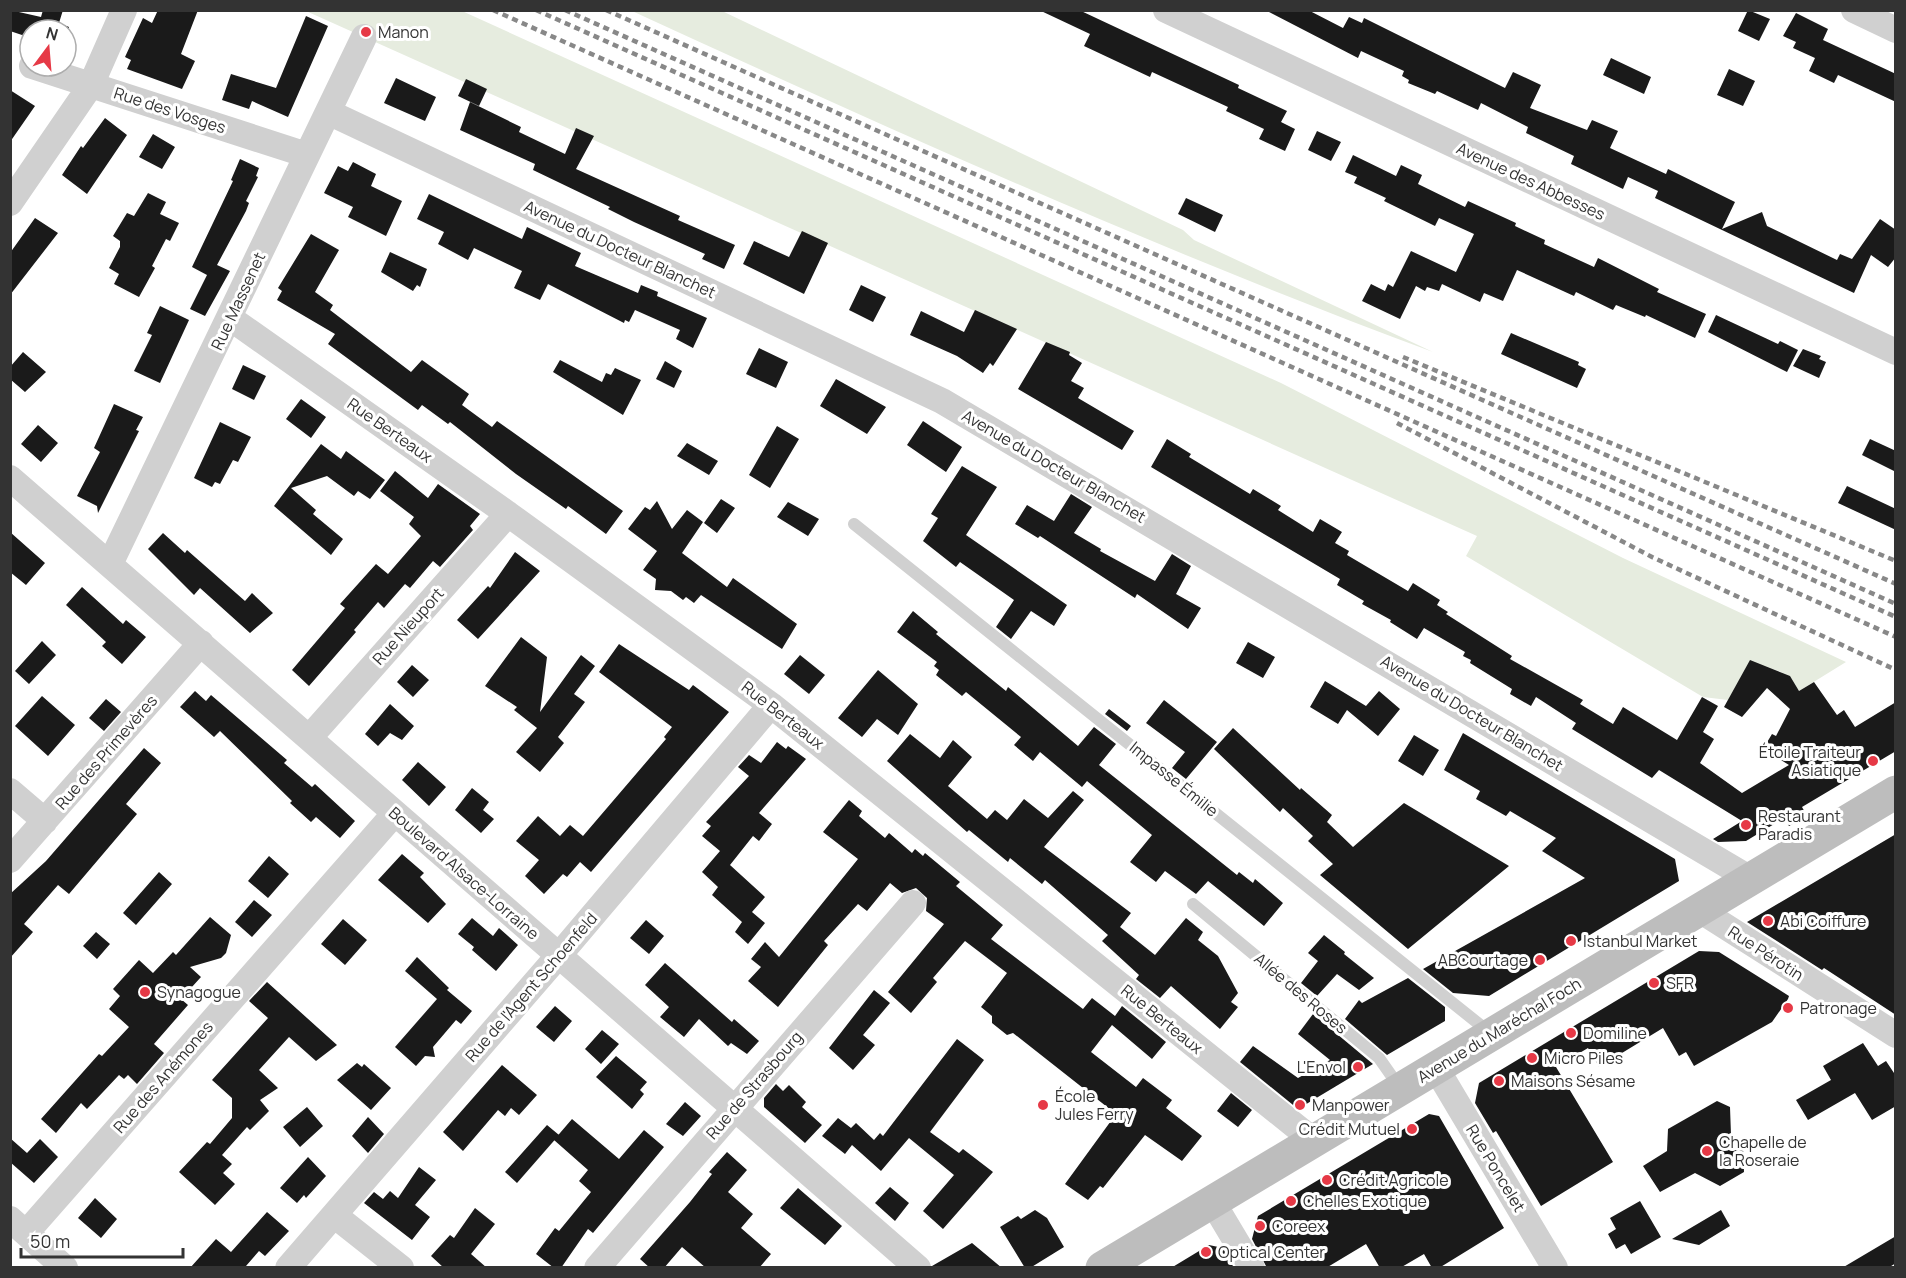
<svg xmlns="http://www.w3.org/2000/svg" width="1906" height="1278" viewBox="0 0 1906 1278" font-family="Manrope,sans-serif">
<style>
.green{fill:#e6ecdf}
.building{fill:#1a1a1a}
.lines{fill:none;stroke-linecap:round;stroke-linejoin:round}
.lane{stroke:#d0d0d0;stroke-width:12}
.street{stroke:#d0d0d0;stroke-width:26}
.secondary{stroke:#bdbdbd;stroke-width:33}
.rail{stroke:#888;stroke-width:4.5;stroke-dasharray:6 4.5;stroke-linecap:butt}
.poi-dot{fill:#e63946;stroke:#fff;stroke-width:2}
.labels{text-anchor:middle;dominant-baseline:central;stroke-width:6;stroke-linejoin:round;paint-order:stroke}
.poi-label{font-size:16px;fill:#333;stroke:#fff;text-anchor:start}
.street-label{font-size:16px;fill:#333;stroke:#fff}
</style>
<rect width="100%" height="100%" fill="#fff"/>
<path class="green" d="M306,11h156l819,372 342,175 223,104 -47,29 -18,-19 -31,-11 -22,39 -25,-3 -237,-141 11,-20z
M632,11h90l461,219 11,10 239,112c-272,-101 -538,-220 -801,-341z"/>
<path class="building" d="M10,10l31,7 2,-7h20l-4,13 10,4 -1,3h-38l-2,7 -18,-6z
M158,10h40l-17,44 14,7 -13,28 -55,-20 4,-9 -6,-3 18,-39 9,5z
M1039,10h40l160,75 -1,3 49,23 -6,11 14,7 -10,22 -26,-12 5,-10 -38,-18 2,-4 -76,-35 -2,5 -66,-31 6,-12z
M1265,10h43l35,18 6,-11 13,6 2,-5 141,70 8,-16 28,13 -11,23 57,22 5,-10 26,11 -8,17 56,26 2,-5 67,33 -13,27 40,-17 5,14 70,34 3,-6 12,5 28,-40 16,11v27l-8,10 -17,-12 -17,38 -199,-95 3,-7 -30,-14 -5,12 -52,-25 3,-8 -48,-23 2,-6 -47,-24 -3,7 -41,-19 -2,3 -27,-11 1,-3 -7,-4 2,-5 -43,-20 -3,7z
M1748,10l22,9 -11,22 -21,-10z
M1796,13l32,16 -5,11 73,34v28l-58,-27 -4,8 -25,-12 6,-13 -22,-10 3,-6 -13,-6z
M306,16l22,10 -40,91 -36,-16 -3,8 -27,-9 9,-26 45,14z
M1611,58l40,19 -7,17 -41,-19z
M1729,69l26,12 -12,25 -26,-11z
M396,78l40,19 -11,24 -41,-18z
M466,79l21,10 -8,17 -21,-10z
M10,90l25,16 -25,36z
M470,102l51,25 -2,5 46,22 11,-26 18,8 -18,33 104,47 -2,4 57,25 -11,24 -22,-10 3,-5 -71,-32 -26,-13 2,-2 -77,-37 2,-6 -75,-34z
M105,118l22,17 -40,59 -25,-19 19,-29 2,2z
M1317,131l24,11 -10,19 -23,-11z
M153,134l22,13 -13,22 -23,-12z
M1353,155l43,21 5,-11 21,10 -4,9 47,23 3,-6 48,22 -1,3 30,14 -1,4 50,23 4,-9 61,31 -2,3 49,22 -11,24 -49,-23 -1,2 -29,-12 -3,5 -37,-18 -2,4 -57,-26 -14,31 -19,-8 -4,9 -38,-18 -3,7 -12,-4 -2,4 -9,-5 -16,33 -38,-18 9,-17 14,7 3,-7 5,3 18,-36 45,21 18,-38 -35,-16 -4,8 -51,-25 2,-3 -32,-15 3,-6 -12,-5z
M240,159l19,9 -3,8 2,1 -12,24 3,2 -3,8 -29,54 13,6 -25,45 -15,-7 17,-34 -15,-8 41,-86 -2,-1z
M353,162l23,12 -5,12 31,15 -16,35 -38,-19 5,-10 -29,-14 14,-27 10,5z
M148,193l18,9 -6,12 19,9 -9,18 -4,-2 -14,27 3,2 -16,29 -25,-13 5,-10 -10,-6 11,-21v-6l-7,-5 14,-23 7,3z
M429,194l93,45 5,-12 54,26 -6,13 63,27 3,-8 17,7 -1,4 50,22 -14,30 -17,-9 4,-9 -45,-20 -6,12 -4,-2 -1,3 -76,-39 -8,16 -26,-12 8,-17 -48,-23 -6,12 -30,-16 6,-12 -27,-13z
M1186,198l37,17 -8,17 -37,-18z
M35,218l23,15 -48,62v-42z
M802,231l26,12 -24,51 -61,-30 11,-23 35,16z
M311,234l28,16 -24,42 18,13 -3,5 81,62 11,-12 47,34 -7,11 30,22 5,-6 126,90 -17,23 -38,-28 -2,3 -50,-35 -66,-52 -2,2 -26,-19 -4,5 -90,-66 7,-10 -58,-34 5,-9 -4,-3z
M390,252l37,17 -7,18 -3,-2 -4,6 -32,-19z
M861,285l25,12 -13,25 -24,-12z
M160,306l29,14 -29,63 -26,-12 18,-36 -5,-2z
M975,310l42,19 -24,37 -3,-3 -7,10 -26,-17 -47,-21 11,-24 43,21z
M1716,315l62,29 2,-3 18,9 -11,22 -79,-40z
M1511,333l68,29 -1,3 8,4 -9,19 -76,-34z
M1046,342l24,10 -1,3 13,8 -11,18 13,7 -6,10 56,33 -12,19 -104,-61z
M759,348l29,14 -12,26 -30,-14z
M1803,349l18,7 -2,3 7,3 -7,16 -26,-12z
M23,352l23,20 -21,20 -15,-13v-12z
M560,360l42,22 4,-9 5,2 4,-7 26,12 -18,35 -70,-43z
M665,361l17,10 -8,17 -18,-9z
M243,365l23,11 -12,24 -22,-11z
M836,379l50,28 -19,27 -47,-28z
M301,399l25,18 -15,21 -25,-19z
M114,404l29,13 -7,13 3,1 -41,82 -1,-7 -20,-10 23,-44 -6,-4z
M923,421l39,26 -16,25 -39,-27z
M220,422l31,15 -13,25 -5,-2 -13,24 -5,-2 -3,5 -18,-9z
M38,425l20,18 -17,19 -20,-18z
M777,426l22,13 -29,49 -21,-13z
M1167,439l24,15 -2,3 61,37 3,-5 28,17 -3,4 35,22 7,-13 22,13 -7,11 14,8 -2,4 61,36 5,-8 27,17 -3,5 11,7 -2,2 66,42 -2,3 73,41 -3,4 33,20 10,-17 54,33 25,-43 16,9 -15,26 11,7 -14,24 42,30 47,-28 -26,-16 9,-15 4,2 14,-27 -23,-21 -25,29 -18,-10 26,-47 40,16 9,15 15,-9 23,33 7,-5 11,17 41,-25v49l-94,56 5,9 -18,10 -5,-8 -38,23 -28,1 -5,-3 29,-18 -83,-51 -7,8 -80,-49 4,-6 -40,-26 -5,9 -21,-12 2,-5 -42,-26 1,-3 -8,-4 2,-4 -41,-24 -7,11 -27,-17 1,-2 -29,-16 2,-3 -27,-16 3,-6 -189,-112z
M1870,439l26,12v21l-34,-17z
M687,443l31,18 -9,14 -32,-19z
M321,444l20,15 5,-8 39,29 -15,19 -12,-8 -4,5 -27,-20 -36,12 25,22 -3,4 30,25 -12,16 -57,-49z
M962,466l35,21 -31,48 101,70 -13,21 -23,-15 -20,28 -15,-12 18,-27 -54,-38 -4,5 -33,-26 15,-23 -7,-4z
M395,471l33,27 10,-14 42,30 -10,12 3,4 -33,37 -7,-6 -23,27 -5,-4 -21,24 -6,-6 -24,28 2,2 -47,54 -17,-16 53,-62 -5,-4 36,-40 12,10 33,-38 -12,-12 5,-7 -34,-26z
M1847,486l49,23v21l-58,-27z
M1071,494l21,13 -18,26 27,16 -1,2 55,30 17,-27 19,12 -15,28 25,14 -13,21 -51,-35 -2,4 -95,-62 -2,2 -23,-14 12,-19 27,16z
M721,499l14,9 -18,25 -13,-10z
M657,501l15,28 15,-19 16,12 -21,31 45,34 6,-9 64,46 -15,25 -81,-54 -7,8 -8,-6 -3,3 -12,-9 -16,-1 1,-11 -13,-9 14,-19 -29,-22 17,-22 5,3z
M788,502l31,17 -11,17 -31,-19z
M10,532l35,31 -19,22 -16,-13z
M163,533l22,20 2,-3 58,51 7,-8 21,20 -23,20 -50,-45 -6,7 -46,-46z
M515,552l25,19 -62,68 -21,-19 31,-34 2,2z
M82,587l41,37 3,-4 20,17 -24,27 -20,-18 4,-4 -40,-37z
M913,611l25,21 -2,2 70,57 2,-4 70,59 16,-19 22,17 -17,21 138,110 2,-3 14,11 2,-4 28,24 -19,23 -56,-45 -12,13 -31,-23 -9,11 -26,-20 22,-27 -65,-54 -5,6 -42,-35 -7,9 -19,-16 7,-8 -55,-45 -4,4 -26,-21 3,-5 -5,-4 3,-4 -40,-30z
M521,637l26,20 -7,55 41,-57 14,11 -21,28 11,8 -27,35 6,6 -24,29 -24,-20 21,-24 -23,-18 3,-3 -32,-21z
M42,641l14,14 -27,29 -14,-13z
M1248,642l27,15 -12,21 -27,-15z
M619,644l70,46 4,-5 36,27 -138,160 -11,-10 -13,15 -4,-3 -19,20 -19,-18 14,-16 -23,-19 22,-25 22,20 10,-11 13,11 83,-97 -2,-2 8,-10 -73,-55z
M800,655l25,20 -16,19 -25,-20z
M412,665l17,15 -16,17 -16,-15z
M878,670l40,34 -20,31 -21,-16 -15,18 -24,-19z
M1325,681l41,25 13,-15 21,18 -22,27 -31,-26 -9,14 -28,-17z
M195,691l11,10 5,-6 76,65 -3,3 28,24 3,-3 40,37 -15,17 -24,-21 -5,5 -21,-19 2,-2 -72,-70 -6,6 -34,-30z
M42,696l33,29 -27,31 -33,-30z
M106,699l15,13 -17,19 -15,-13z
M1164,700l53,42 -31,37 -14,-11 13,-16 -39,-29z
M390,704l24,22 -12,14 -12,-7 -12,13 -13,-12z
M1109,709l22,17 -4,5 -22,-17z
M1233,728l67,62 1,-2 31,27 -5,7 26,25 51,-44 105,63 -101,83 -88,-74 13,-11 -25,-23 5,-5 -30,-28 -3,4 -66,-63z
M1463,733l212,126 4,22 -190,115 -36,-3 -30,-24 162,-91 -43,-27 14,-13 -46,-27 -4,5 -30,-17 4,-8 -36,-21z
M910,734l30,24 13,-18 19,17 -24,29 39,33 8,-9 12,10 17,-21 24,19 25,-27 11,9 -40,47 87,66 -11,14 35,28 31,-37 17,14 -5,8 20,16 20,37 -7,9 7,5 -18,22 -49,-43 -11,12 -24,-19 3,-4 -37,-34 6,-6 -63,-55 -3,4 -32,-26 -2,4 -39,-32 -2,2 -80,-71z
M1414,735l25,15 -16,26 -25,-15z
M777,742l9,7 2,-3 18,13 -47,54 13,11 -13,17 -6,-5 -23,29 35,32 -13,15 13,11 -17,21 -13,-12 7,-10 -30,-27 6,-8 -16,-15 18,-21 -18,-15 9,-10 -5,-4 43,-46 -11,-9 11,-12 12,8z
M144,748l17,15 -35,41 11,10 -68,80 -11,-9 -34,39 9,8 -23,26v-64l36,-33z
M418,762l28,25 -17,19 -27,-26z
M472,788l17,14 -6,8 11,9 -13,14 -26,-23z
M849,800l13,11 -3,5 26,22 4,-5 23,20 3,-4 8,7 2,-3 35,29 -4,4 47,39 -12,14 92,70 9,-11 23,18 7,-10 44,36 -14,17 -40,-34 -21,27 45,35 7,-9 29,22 -6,8 36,28 -20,25 -37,-26 -42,53 -3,-2 -12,14 -23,-16 51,-70 -103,-81 -6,2 -15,-12v-7l-11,-9 26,-34 -42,-32 -32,37 4,4 -26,31 -23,-21 56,-68 -18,-13 1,-13 -11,-10 -14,5 -12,-10 -23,28 -9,-7 -34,37 4,4 -50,62 -30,-26 13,-14 -10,-8 14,-17 14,15 79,-98 -35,-27z
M1896,834v181l-72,-47 -2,2 -75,-48z
M402,854l22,19 -4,4 26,27 -18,19 -50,-43z
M269,856l20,18 -21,24 -20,-17z
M159,872l13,12 -36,41 -13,-12z
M254,900l18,15 -20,22 -17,-15z
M210,917l21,18 -5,18 -5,5 -31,9 11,10 -20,22 7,6 -34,39 10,9 -27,31 -9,-9 -4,4 -5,-4 -32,34 -6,-6 -25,30 -15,-14 58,-65 3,2 27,-29 -20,-18 11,-13 -7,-7 26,-29 14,13 20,-21 3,3z
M472,918l21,18 6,-8 19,17 -22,26 -24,-21 2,-3 -16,-13z
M343,919l24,21 -22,25 -24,-21z
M646,920l18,16 -15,18 -19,-16z
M96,932l14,12 -13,15 -14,-13z
M1324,935l21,17 -1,2 30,24 -15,12 -22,-16 -20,22 -16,-13 17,-22 -10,-8z
M1699,951l20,1 70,44 -1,3 -16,23 -78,44 -8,-14 -7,4 -16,-28 -64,39 -11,-19 -32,19 57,95 -72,44 -45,-75 -3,2 -18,-30 4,-20z
M417,957l32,31 -2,2 25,21 -11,13 -5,-4 -23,27 2,10 -10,-1 -9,10 -21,-19 42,-48 -32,-28z
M665,963l67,59 2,-3 25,22 -12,13 -16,-11 -3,3 -29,-27 -15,18 -24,-20 9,-10 -24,-22z
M1408,978l37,29v14l-58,34 -42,-36 14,-19 3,3z
M267,982l70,63 -21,16 -27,-24 -30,33 19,18 -18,12 9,11 -19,19 -3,-3 -25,28 10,9 -9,9 12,11 -20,21 -36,-33 28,-30 3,2 22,-26v-20l-20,-18 56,-62 -19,-17z
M874,990l16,13 -27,32 12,10 -22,25 -24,-22z
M555,1006l17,15 -18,21 -18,-15z
M1313,1014l60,50 -75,45 -58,-47 13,-16 45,32 32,-18 -32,-26z
M602,1030l17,14 -18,20 -16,-15z
M957,1039l27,21 -54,72 29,21 4,-4 30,23 -50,57 -20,-18 31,-36 -45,-37 -28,33 -29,-26 -7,9 -23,-18 16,-18 13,10 5,-5 18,17 6,-7 3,3z
M1863,1043l15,23 8,-5 10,15v30l-24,14 -17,-27 -47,27 -12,-20 35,-20 -8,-14z
M616,1056l31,26 -7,8 4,4 -12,15 -36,-32z
M357,1063l5,4 2,-3 27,24 -20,22 -34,-30z
M502,1065l35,30 -18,20 -8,-7 -6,8 -7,-6 -35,41 -20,-19z
M776,1084l7,7 6,-6 17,17 -4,5 20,18 -17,18 -41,-36v-9z
M1231,1093l21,17 -14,17 -21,-16z
M1717,1101l13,6 1,28 12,8 1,29 -24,14 -25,-13 -35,19 -17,-26 24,-15 1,-22z
M685,1102l16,14 -18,20 -17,-12z
M307,1107l16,19 -23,21 -17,-20z
M1429,1114l10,2 65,112 -65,40h-7l-8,-14 -24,14h-20l-14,-24 -40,24h-59l-15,-29 6,-23z
M368,1117l16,17 -16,19 -16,-17z
M572,1119l47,40 25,-29 20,17 -71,86 -5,-4 -27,39h-7l-18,-14 19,-26 4,3 32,-39 -12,-11 9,-11 -34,-30z
M547,1125l12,10 -42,48 -12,-11z
M10,1138l17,15 13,-14 18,18 -24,26 -24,-21z
M727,1152l20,18 -19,22 25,22 -12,14 30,26 -12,14h-53l-24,-21 -18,21h-14l-10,-9 50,-57 22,-28 -3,-2z
M308,1157l18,19 -20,22 -2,-3 -7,8 -17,-15z
M419,1167l17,13 -21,25 15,12 -18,23 -48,-37 10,-11 9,7 7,-8 8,7z
M890,1187l19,16 -14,18 -20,-18z
M798,1188l44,38 -17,19 -45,-37z
M95,1198l22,21 -16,19 -23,-20z
M1640,1201l21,36 -30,17 -6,-10 -9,5 -8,-15 8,-5 -6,-11z
M475,1208l20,16 -24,30 16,14h-43l-13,-12 19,-21 4,3z
M1035,1210l12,8 17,29 -34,21h-5l-25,-41 18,-11 3,3z
M1721,1210l9,16 -31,19 -27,-6z
M267,1212l22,19 -24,25 -6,-5 -13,15 2,2h-58l26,-29 15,13z
M1896,1236v27l-8,5h-46z
M972,1243l30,25h-69l-1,-2z
M1209,1245l14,3 11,20h-63z"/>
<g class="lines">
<path class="lane" d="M854,524l635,508
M1193,904l186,154 21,30"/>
<path class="street" d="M1166,10l730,342
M1854,10l42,20
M32,66l275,89
M328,112l614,289 807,477
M10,203l81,-118 33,-75
M230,318l278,196 263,191 543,436
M10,478l908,790
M110,564l254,-527
M309,738l199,-224
M10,791l35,30
M10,860l191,-217
M1698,909l198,126
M1436,1068l119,200
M1212,1201l40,67
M334,1215l67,53
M10,1219l55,49
M26,1233l369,-420
M288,1268l278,-321 205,-242
M597,1268l316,-365"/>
<path class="secondary" d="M1102,1268l794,-476"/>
<path class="rail" d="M493,10l1403,627
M536,10l1360,607
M565,10l1331,594
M606,10l1290,574
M1403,357l493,204
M1397,423l255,134 244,113"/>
</g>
<g class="poi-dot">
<circle cx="366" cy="32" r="6"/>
<circle cx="1873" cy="761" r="6"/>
<circle cx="1746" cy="825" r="6"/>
<circle cx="1768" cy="921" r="6"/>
<circle cx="1571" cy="941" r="6"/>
<circle cx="1540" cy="960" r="6"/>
<circle cx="1654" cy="983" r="6"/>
<circle cx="145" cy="992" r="6"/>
<circle cx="1788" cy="1008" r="6"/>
<circle cx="1571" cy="1033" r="6"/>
<circle cx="1532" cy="1058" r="6"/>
<circle cx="1358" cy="1067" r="6"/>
<circle cx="1499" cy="1081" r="6"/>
<circle cx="1043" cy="1105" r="6"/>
<circle cx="1300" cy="1105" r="6"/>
<circle cx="1412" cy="1129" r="6"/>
<circle cx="1707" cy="1151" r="6"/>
<circle cx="1327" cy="1180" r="6"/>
<circle cx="1291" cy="1201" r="6"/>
<circle cx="1260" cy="1226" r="6"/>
<circle cx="1206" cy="1252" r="6"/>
</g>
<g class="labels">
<g class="poi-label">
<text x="378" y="32">Manon</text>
<text x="1861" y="752" text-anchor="end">Étoile Traiteur<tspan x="1861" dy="18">Asiatique</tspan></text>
<text x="1758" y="816">Restaurant<tspan x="1758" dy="18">Paradis</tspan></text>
<text x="1780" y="921">Abi Coiffure</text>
<text x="1583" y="941">Istanbul Market</text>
<text x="1528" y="960" text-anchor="end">ABCourtage</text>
<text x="1666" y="983">SFR</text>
<text x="157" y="992">Synagogue</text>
<text x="1800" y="1008">Patronage</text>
<text x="1583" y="1033">Domiline</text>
<text x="1544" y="1058">Micro Piles</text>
<text x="1346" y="1067" text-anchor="end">L'Envol</text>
<text x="1511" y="1081">Maisons Sésame</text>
<text x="1055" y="1096">École<tspan x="1055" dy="18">Jules Ferry</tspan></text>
<text x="1312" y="1105">Manpower</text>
<text x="1400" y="1129" text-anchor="end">Crédit Mutuel</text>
<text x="1719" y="1142">Chapelle de<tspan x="1719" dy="18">la Roseraie</tspan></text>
<text x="1339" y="1180">Crédit Agricole</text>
<text x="1303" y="1201">Chelles Exotique</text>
<text x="1272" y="1226">Coreex</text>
<text x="1218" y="1252">Optical Center</text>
</g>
<g class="street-label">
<text transform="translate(170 110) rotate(18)">Rue des Vosges</text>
<text transform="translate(1531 181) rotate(25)">Avenue des Abbesses</text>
<text transform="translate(620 249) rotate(25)">Avenue du Docteur Blanchet</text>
<text transform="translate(238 301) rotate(-65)">Rue Massenet</text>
<text transform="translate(390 430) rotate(35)">Rue Berteaux</text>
<text transform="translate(1054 466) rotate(30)">Avenue du Docteur Blanchet</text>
<text transform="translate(408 626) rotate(-48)">Rue Nieuport</text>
<text transform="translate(1472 713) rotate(31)">Avenue du Docteur Blanchet</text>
<text transform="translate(783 715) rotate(38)">Rue Berteaux</text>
<text transform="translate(106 752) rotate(-49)">Rue des Primevères</text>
<text transform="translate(1174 779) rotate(39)">Impasse Émilie</text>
<text transform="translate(464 873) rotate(41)">Boulevard Alsace-Lorraine</text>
<text transform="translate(1766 953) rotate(33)">Rue Pérotin</text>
<text transform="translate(531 987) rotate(-49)">Rue de l'Agent Schoenfeld</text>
<text transform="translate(1301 993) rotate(40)">Allée des Roses</text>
<text transform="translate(1162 1019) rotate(39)">Rue Berteaux</text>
<text transform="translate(1499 1030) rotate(-31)">Avenue du Maréchal Foch</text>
<text transform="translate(163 1077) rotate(-49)">Rue des Anémones</text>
<text transform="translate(754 1085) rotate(-49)">Rue de Strasbourg</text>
<text transform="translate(1496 1168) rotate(59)">Rue Poncelet</text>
</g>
</g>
<rect width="1906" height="1278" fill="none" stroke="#333333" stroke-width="24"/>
<g transform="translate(48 48) rotate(16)"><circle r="28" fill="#ffffff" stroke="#adadad" stroke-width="1.5"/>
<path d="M0-4.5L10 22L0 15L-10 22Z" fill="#e63946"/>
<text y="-9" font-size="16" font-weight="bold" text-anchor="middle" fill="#333333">N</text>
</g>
<path d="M21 1248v9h162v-9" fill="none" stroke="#333333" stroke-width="3"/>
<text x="30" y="1248" font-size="18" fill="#333333" stroke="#ffffff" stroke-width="4.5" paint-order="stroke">50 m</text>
</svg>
